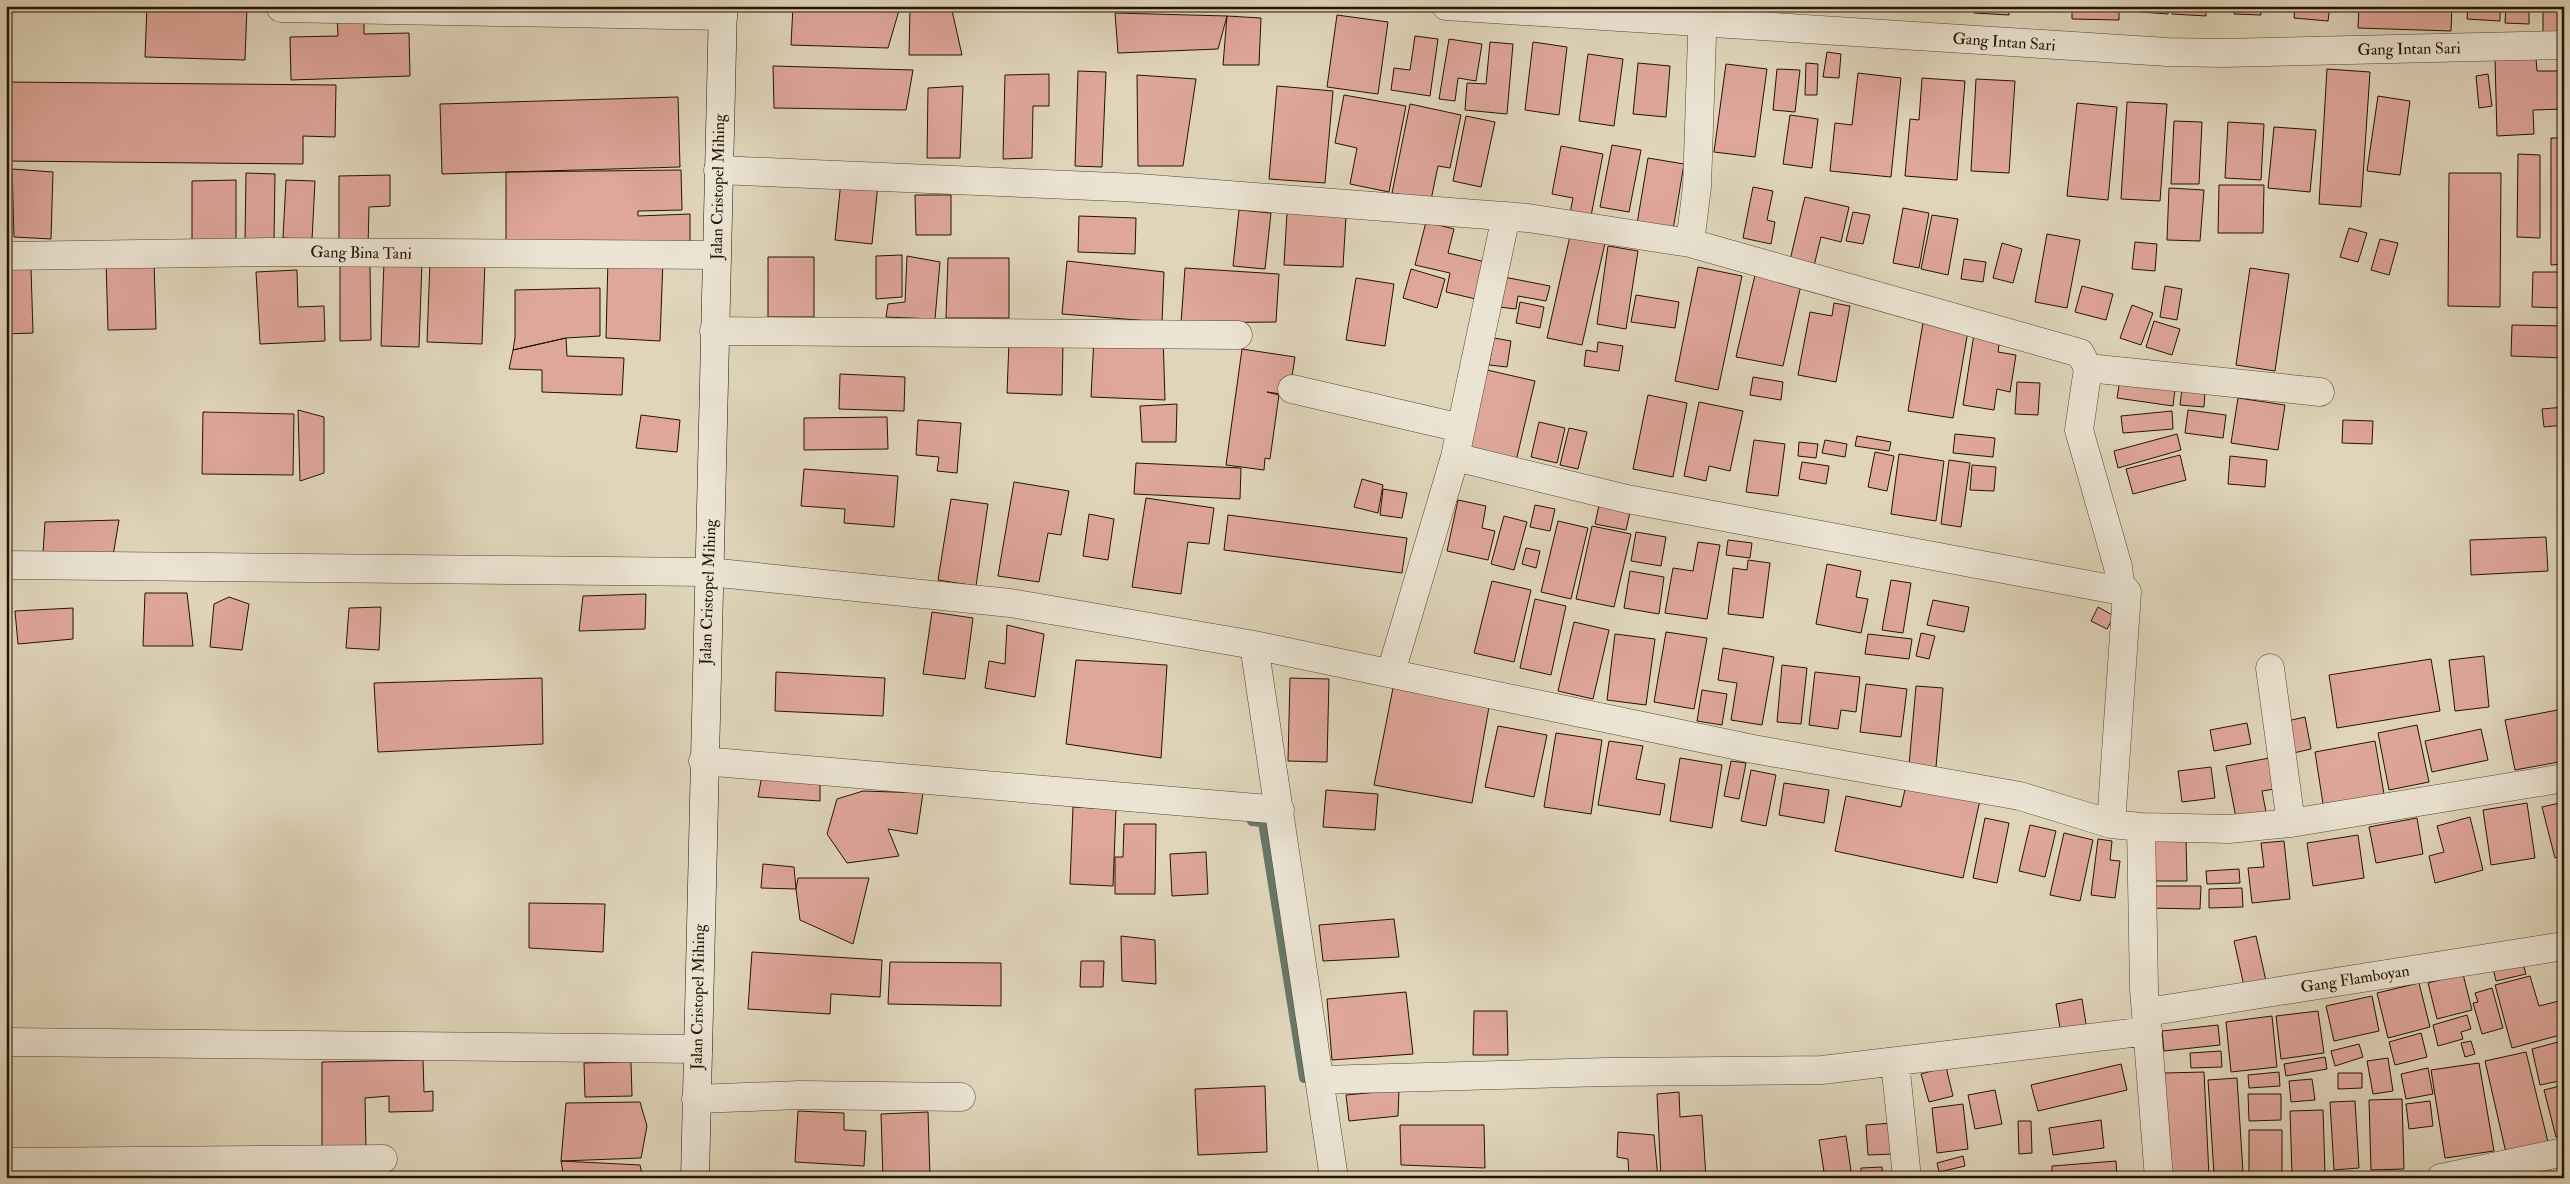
<svg xmlns="http://www.w3.org/2000/svg" width="2570" height="1184" viewBox="0 0 2570 1184" font-family="'IM FELL Double Pica',serif">
<style>
.lines{fill:none;stroke-linecap:round;stroke-linejoin:round}
.stream{stroke:#677767;stroke-width:10}
.building{fill:#dfa69b;stroke:#231300}
.street-casing{stroke:#52442f;stroke-width:29}
.secondary-casing{stroke:#231300;stroke-width:29}
.street{stroke:#ebe4d3;stroke-width:28}
.secondary{stroke:#ebe4d3;stroke-width:28}
.labels{text-anchor:middle;dominant-baseline:central;stroke-width:4.5;stroke-linejoin:round;paint-order:stroke}
.street-label{font-size:16px;fill:#231300;stroke:#ebe4d3}
</style>
<rect width="100%" height="100%" fill="#e0d5bb"/>
<filter id="stains"><feTurbulence type="fractalNoise" baseFrequency=".004" numOctaves="4"/><feColorMatrix values="0 0 0 0 .2 0 0 0 0 .09 0 0 0 0 .02 0 0 0 .5 -.17"/></filter>
<radialGradient id="worn" r=".72"><stop offset=".6" stop-color="#630" stop-opacity="0"/><stop offset="1" stop-color="#630" stop-opacity=".3"/></radialGradient>
<g class="lines">
<path class="stream" d="M1252,821l11,1 41,256"/>
</g>
<path class="building" d="M147,6h100l-2,54 -100,-3z
M793,6h99l8,1 -12,41 -97,-3z
M951,6l11,49h-53l1,-47z
M1974,6h35v9l-35,-2z
M2023,6h40l-1,6 -40,-3z
M2072,6h47v14l-47,-1z
M2129,6h39v8l-39,-3z
M2173,6h33v10l-34,-2z
M2235,6h26v9l-27,-1z
M2295,6h35l-2,15 -34,-3z
M2359,6h93l-1,25 -93,-3z
M2468,6h32v15l-33,-2z
M2506,6h23v18l-24,-1z
M2543,6h21v29l-21,-1z
M1115,13l112,3 -9,33 -100,4z
M364,14v20l45,-1 1,43 -119,4 -1,-43 48,-1 -1,-21z
M1337,15l51,7 -10,72 -51,-7z
M1227,16l34,2 -2,47h-36z
M1415,36l23,3 -8,57 -39,-6 3,-22 16,2z
M1449,39l33,5 -6,37 -18,-3 -3,23 -16,-2z
M1490,42l23,2 -6,70 -42,-4 2,-27 19,1z
M1533,42l34,5 -8,68 -34,-5z
M1827,52l14,2 -2,24 -16,-1z
M1588,54l35,5 -9,67 -35,-5z
M2536,58l1,13h27v38l-31,1 1,24 -37,2 -2,-77z
M1638,63l32,3 -4,51 -33,-3z
M1806,63l12,1 -1,31h-12z
M1726,64l41,5 -12,88 -41,-5z
M773,66l140,4 -7,40 -132,-2z
M1777,69l23,1 -5,42 -22,-2z
M2327,69l43,3 -9,135 -42,-3z
M1078,71l28,1 -4,95 -27,-1z
M1858,73l43,5 -10,99 -61,-6 5,-48 17,2z
M1049,74v32h-16l-1,52 -29,1 2,-84z
M2488,74l4,32 -13,2 -3,-32z
M1137,75l59,4 -13,87h-45z
M1922,78l43,3 -8,99 -52,-4 5,-57 9,1z
M1976,79l39,2 -6,92 -38,-2z
M6,82l330,3 -1,52 -32,-1v28l-297,-3z
M963,86l-3,72h-33l1,-70z
M1277,86l56,5 -8,92 -56,-4z
M1344,95l62,11 -17,86 -39,-8 7,-36 -22,-5z
M2378,96l32,5 -10,74 -33,-4z
M678,97l2,70 -238,7 -2,-70z
M2127,102l40,2 -7,97 -39,-2z
M2077,103l40,4 -9,93 -41,-4z
M1410,104l51,11 -11,53 -12,-2 -7,34 -39,-7z
M1790,115l28,4 -6,49 -29,-4z
M1466,116l29,6 -14,65 -28,-6z
M2174,121l28,1 -3,62h-28z
M2228,122l36,2 -3,56 -36,-2z
M2274,127l42,3 -6,62 -42,-4z
M2551,138h13v126l-13,1z
M1612,145l29,5 -12,62 -29,-5z
M1561,146l42,8 -12,62 -21,-3 3,-15 -21,-4z
M2518,154l22,1v83l-23,-1z
M1648,158l36,6 -11,66 -36,-6z
M12,169l41,3 -2,67 -37,-2z
M681,170l1,40 -44,1v5l52,-2v37l-184,-8v-71z
M246,173l29,1 -1,67 -29,-1z
M2449,173h52l-1,134 -52,-1z
M390,175v31l-21,1 -1,40h-29v-71z
M236,180v60l-44,1v-60z
M286,180l29,1 -3,59 -29,-2z
M841,181l37,3 -6,60 -37,-4z
M6,183h2l1,48h-3z
M2219,185h45l-1,48h-45z
M1753,187l20,4 -6,29 8,2 -4,22 -28,-6z
M2169,188l35,2 -4,51 -33,-1z
M915,195h36v40h-35z
M1805,197l44,10 -8,35 -20,-5 -7,29 -24,-6z
M1903,208l26,5 -10,55 -26,-5z
M1239,210l32,3 -6,56 -32,-3z
M1853,212l17,3 -7,29 -17,-3z
M1287,213l59,3 -3,51 -59,-2z
M1932,215l26,4 -10,56 -27,-6z
M1079,216l57,2 -1,36 -57,-2z
M1426,222l28,7 -6,24 42,10 -10,37 -34,-8 4,-19 -35,-8z
M2349,228l18,5 -9,29 -18,-5z
M2047,234l33,6 -13,68 -32,-6z
M1570,236l35,7 -23,102 -35,-7z
M2380,239l18,4 -9,32 -18,-5z
M2135,242l22,2 -2,27 -23,-2z
M2002,243l20,6 -9,34 -20,-5z
M1608,246l30,5 -12,78 -29,-5z
M902,255v42l-26,2v-43z
M907,256l33,6 -5,57 -49,-2 2,-13 17,-2z
M768,257h46v60h-46z
M608,258l55,1 -3,82 -54,-3z
M948,258h61v60h-63z
M1964,259l22,3 -3,20 -22,-3z
M154,261l2,68 -48,1 -2,-68z
M384,261l38,1 -3,85 -38,-1z
M430,261l55,1 -3,82 -55,-2z
M1067,261l97,11 -2,50 -100,-8z
M340,266h30l1,74 -31,1z
M1698,267l44,9 -24,114 -43,-9z
M31,268l2,65 -27,1v-65z
M1185,268l94,6 -3,48 -95,1z
M2250,268l39,6 -14,97 -39,-6z
M1411,269l34,10 -8,29 -34,-10z
M297,270l1,37 26,-1 1,35 -65,3 -4,-72z
M2533,272h31v36l-32,-1z
M1755,275l46,10 -18,81 -47,-9z
M1504,277l46,9 -4,15 -28,-5 -2,13 -17,-2z
M1356,278l38,6 -9,62 -39,-6z
M2082,286l31,8 -7,26 -31,-8z
M2165,286l17,3 -5,31 -17,-3z
M600,288v48l-34,2 -53,12 2,-12v-48z
M1636,295l43,7 -4,26 -44,-6z
M1520,302l24,5 -4,21 -24,-5z
M1834,303l16,3 -14,76 -38,-7 12,-63 22,4z
M2132,305l21,8 -12,32 -21,-7z
M1924,317l45,8 -16,93 -45,-7z
M2154,321l26,8 -8,26 -26,-8z
M2512,325l52,1v32l-53,-2z
M1975,327l26,4 -3,21 18,3 -6,37 -13,-3 -3,21 -31,-5z
M1163,336l2,64 -74,-3 3,-60z
M566,338l1,18 57,2 -2,37 -80,-3v-22l-33,-1 4,-19z
M1494,338l17,3 -4,26 -18,-2z
M1009,342l54,2 -1,51 -55,-2z
M1598,342l25,4 -4,25 -35,-5 2,-16 11,2z
M1242,349l53,8 -6,38 -22,-3 12,3 -9,64 -5,-1 -1,12 -38,-5z
M1487,370l48,11 -19,80 -48,-11z
M2121,373l55,7 -3,26 -56,-8z
M840,374l65,3 -1,34 -65,-2z
M1753,377l30,5 -2,18 -31,-5z
M2017,382l23,1 -2,32 -23,-1z
M2182,389l23,2 -1,16 -24,-2z
M1648,395l39,8 -14,74 -40,-8z
M2238,398l47,7 -7,45 -47,-7z
M1699,402l44,9 -13,60 -21,-5 -3,15 -22,-5z
M1177,404l-1,38h-34l-2,-36z
M2564,407v18l-20,2 -2,-18z
M298,410l26,7v56l-24,8z
M2188,410l38,5 -3,23 -38,-5z
M2172,411l1,18 -50,4 -2,-17z
M203,412l91,2 -1,61 -91,-1z
M641,415l39,5 -3,32 -41,-4z
M887,417l1,32 -84,1v-32z
M918,420l43,3 -4,50 -20,-2 2,-14 -23,-2z
M2343,420l30,1 -1,23 -30,-1z
M1539,422l26,6 -8,35 -26,-6z
M1569,428l18,4 -9,37 -18,-4z
M1955,434l40,4 -2,19 -40,-4z
M2177,434l4,16 -63,18 -4,-17z
M1857,436l34,6 -2,9 -34,-5z
M1754,440l31,4 -7,52 -32,-4z
M1825,440l22,4 -2,13 -23,-4z
M1799,442l19,2 -2,14 -18,-2z
M1875,452l19,4 -7,35 -19,-4z
M1899,454l45,7 -8,60 -45,-7z
M2180,455l6,25 -53,14 -7,-25z
M2230,456l37,4 -2,27 -37,-3z
M1949,460l21,3 -9,64 -20,-3z
M1802,462l27,4 -3,18 -27,-5z
M1136,463l105,5 -1,31 -106,-5z
M1972,465l24,2 -2,24 -24,-1z
M804,469l94,7 -4,51 -50,-4 1,-14 -44,-3z
M1362,479l21,6 -5,28 -24,-6z
M1014,482l55,9 -8,44 -13,-2 -9,49 -41,-6z
M1383,489l24,4 -5,25 -22,-3z
M1146,498l68,10 -5,36 -21,-2 -7,52 -49,-7z
M951,499l37,5 -12,82 -38,-6z
M1458,500l28,6 -4,22 13,3 -7,29 -41,-9z
M1535,505l20,4 -5,22 -20,-4z
M1599,505l31,7 -4,18 -31,-6z
M1089,514l25,5 -6,41 -25,-4z
M1228,515l179,23 -5,35 -178,-23z
M1504,516l23,6 -13,48 -23,-6z
M119,520l-6,36 -70,-3 2,-31z
M1558,521l30,7 -17,71 -30,-7z
M1592,526l39,8 -17,73 -38,-8z
M1636,532l30,5 -5,29 -30,-5z
M2546,537l2,34 -77,4 -1,-35z
M1728,540l24,3 -2,15 -24,-3z
M1698,542l22,3 -13,74 -42,-6 8,-45 20,3z
M1526,548l14,3 -4,17 -14,-4z
M1748,560l22,3 -7,55 -35,-4 5,-46 14,2z
M1827,564l34,7 -5,26 12,2 -7,34 -45,-9z
M1630,571l34,6 -5,37 -35,-6z
M1891,580l20,3 -8,50 -21,-3z
M1492,581l39,9 -17,72 -40,-9z
M145,593h42l6,53h-50z
M646,594l-1,35 -66,2 4,-35z
M229,597l20,7 -7,46 -32,-3 4,-43z
M1535,599l31,7 -15,69 -31,-7z
M1933,600l36,7 -5,25 -37,-7z
M381,607l-2,43 -33,-2 3,-40z
M2098,607l16,9 -7,13 -16,-8z
M73,608v31l-55,5 -3,-33z
M932,612l41,6 -8,61 -42,-5z
M1574,622l35,8 -16,69 -35,-8z
M1007,625l37,9 -9,63 -50,-9 4,-27 16,3z
M1666,632l41,6 -13,71 -40,-7z
M1921,633l14,3 -6,23 -13,-3z
M1615,634l40,5 -9,66 -39,-5z
M1868,634l44,5 -3,20 -44,-5z
M1723,648l51,9 -12,68 -31,-5 6,-37 -19,-3z
M2484,656l5,51 -34,4 -6,-51z
M2431,659l9,52 -103,17 -8,-53z
M1076,660l91,5 -6,93 -95,-14z
M1782,665l25,3 -6,56 -24,-2z
M776,672l109,6 -2,38 -108,-5z
M1815,672l45,5 -4,35 -15,-2 -3,19 -29,-4z
M542,678l1,66 -165,8 -4,-69z
M1290,678l39,1 -2,83 -39,-1z
M1866,684l41,5 -6,48 -41,-5z
M1916,686l27,2 -7,79 -27,-2z
M1393,688l96,19 -17,96 -98,-18z
M1702,690l25,4 -5,31 -25,-4z
M2563,709l1,52 -49,9 -10,-50z
M2305,717l6,32 -22,5 -6,-32z
M2247,723l4,21 -37,7 -4,-21z
M2417,725l12,57 -40,8 -11,-57z
M1498,726l49,9 -13,62 -49,-10z
M2481,729l7,31 -56,12 -7,-31z
M1556,733l46,7 -11,74 -47,-7z
M1609,741l34,5 -7,33 29,5 -5,31 -62,-10z
M2375,741l9,53 -61,10 -8,-52z
M2275,757l6,31 -19,3 5,26 -30,6 -11,-57z
M1680,758l42,7 -10,63 -42,-7z
M1731,761l15,2 -7,36 -15,-3z
M2211,767l4,31 -33,4 -4,-31z
M1751,770l25,5 -10,51 -25,-5z
M762,775l58,4v22l-62,-4z
M1784,783l45,7 -5,33 -45,-8z
M1906,785l74,15 -17,78 -128,-27 11,-55 55,11z
M1326,790l52,4 -3,36 -52,-3z
M863,791l60,2 -6,41 -29,-5 11,27 -52,7 -20,-29 10,-35z
M2564,802v53l-9,3 -13,-51z
M2527,803l8,55 -44,7 -8,-55z
M1073,807l43,2 -3,77 -43,-2z
M2470,817l13,53 -48,13 -6,-27 15,-4 -7,-26z
M1985,818l24,5 -12,60 -24,-5z
M2417,818l6,36 -47,9 -7,-36z
M1124,824h32l-1,70h-40v-37h8z
M2030,825l26,6 -11,46 -26,-6z
M2064,833l29,7 -13,61 -30,-6z
M2358,835l6,43 -51,8 -6,-43z
M2098,839l14,2 -2,19 10,1 -5,37 -24,-3z
M2149,840h37l1,41h-37z
M2284,841l6,58 -38,4 -4,-35 16,-1 -3,-24z
M1206,852l2,42 -36,2 -2,-42z
M763,864l31,3 2,22 -35,-1z
M2239,869l1,14 -33,1 -1,-13z
M798,878h71l-16,66 -53,-24 -4,-31z
M2149,886h52l-1,23 -52,-1z
M2242,888l1,19 -34,1v-19z
M529,903l76,1 -2,48 -74,-4z
M1394,919l5,38 -76,4 -4,-36z
M1121,936l34,4 1,44 -34,-3z
M2256,936l10,45 -22,5 -10,-45z
M752,952l130,8 -2,37 -49,-3 -1,20 -82,-5z
M1081,961h23l-1,26h-23z
M2522,961l4,13 -30,7 -3,-13z
M890,962l111,1v43l-113,-2z
M2463,974l9,36 -35,9 -9,-36z
M2530,976l9,30 20,-5 5,19v14l-52,14 -17,-63z
M2419,983l11,44 -42,11 -11,-45z
M2492,988l11,40 -21,6 -9,-31 5,-1 -3,-9z
M1406,992l7,62 -81,6 -5,-61z
M2372,996l7,35 -45,10 -8,-35z
M2082,999l5,31 -26,4 -5,-30z
M1474,1011h33l1,44h-35z
M2318,1011l6,42 -43,6 -5,-43z
M2467,1015l4,14 -10,3 2,7 -25,7 -5,-21z
M2272,1016l5,51 -46,5 -5,-50z
M2218,1025l2,20 -56,6 -2,-20z
M2421,1033l6,24 -32,8 -6,-23z
M2471,1041l4,13 -10,3 -4,-14z
M2558,1042l6,22v16l-24,5 -8,-36z
M2359,1044l4,13 -28,9 -4,-15z
M2221,1051l1,16 -31,1 -1,-15z
M2526,1052l22,90 -42,11 -21,-92z
M2325,1057l2,12 -41,7 -2,-12z
M2388,1058l5,33 -20,3 -6,-33z
M423,1060l1,32 9,-1v20l-44,1v-16l-24,2 1,50 -44,-1v-85z
M631,1062l1,34 -47,1 -1,-34z
M2479,1063l15,88 -49,7 -14,-88z
M2121,1064l6,26 -89,21 -7,-26z
M1946,1067l7,29 -24,6 -8,-28z
M2428,1068l5,26 -27,5 -5,-25z
M2204,1072l5,104 -41,2 -4,-105z
M2279,1072l1,14 -31,2 -1,-13z
M2338,1073h24v15l-24,1z
M2237,1078l6,94 -29,2 -6,-94z
M2312,1079l3,21 -24,2 -2,-21z
M2564,1085v50l-8,2 -12,-47z
M1265,1086l2,66 -69,3 -3,-66z
M1399,1090l-1,26 -49,5 -3,-26z
M1995,1090l7,34 -27,5 -7,-34z
M1679,1092l1,25 22,-2 4,63h-45l-4,-84z
M2248,1094h33v26l-32,1z
M2402,1099l2,70 -33,1 -2,-70z
M2355,1101l4,67 -25,2 -4,-68z
M2430,1101l3,25 -24,3 -3,-25z
M640,1102l7,24 -6,32 -80,3 5,-58z
M1963,1104l5,45 -31,4 -5,-45z
M2323,1110l2,64 -33,1 -2,-64z
M798,1111l46,2v17l22,1 -2,35 -69,-4z
M928,1112l2,64 -47,2 -2,-64z
M2101,1120l3,28 -51,7 -4,-27z
M2018,1121h13l1,32 -13,1z
M1893,1123l2,31 -27,1 -2,-30z
M1400,1125h84l1,43 -84,-3z
M2249,1130h33v44l-33,1z
M1618,1132l36,3 4,43h-29l-1,-19 -11,-2z
M1846,1136l6,42h-27l-6,-38z
M1963,1156l2,10 -26,6 -2,-9z
M561,1161l79,4 3,13h-79z
M2116,1161l1,17h-65v-12z
M1882,1167l1,11h-22v-10z
M2564,1173v5h-28z"/>
<g class="lines">
<g class="street-casing">
<path id="street" d="M1446,6l721,46 56,1 341,-8
M281,8l442,8
M718,170l421,18 389,30 162,25 390,110 8,15 -9,62 39,137 2,17 7,8 -16,232
M1690,243l7,-56 6,-181
M6,256l261,-4 449,3
M714,331l524,4
M2088,368l232,24
M1292,389l169,39
M1455,457l172,42 500,93
M6,565l703,7 301,31 244,42 499,104 267,47 91,28 30,3 88,2 62,-6 273,-45
M1254,645l80,533
M2270,668l21,155
M1391,672l64,-215 51,-241
M703,761l577,49
M2141,827l3,162 15,189
M2147,1012l417,-66
M6,1042l692,7
M1895,1062l12,116
M1320,1080l286,-8 216,-2 326,-39
M696,1099l104,-4 161,2
M6,1162l377,-3
M2441,1178l123,-26"/>
</g>
<g class="secondary-casing">
<path id="secondary" d="M695,1178l28,-1172"/>
</g>
<use href="#street" class="street"/>
<use href="#secondary" class="secondary"/>
</g>
<g class="labels">
<g class="street-label">
<text transform="translate(2004 42) rotate(4)">Gang Intan Sari</text>
<text transform="translate(2409 49) rotate(-1)">Gang Intan Sari</text>
<text transform="translate(718 187) rotate(-89)">Jalan Cristopel Mihing</text>
<text transform="translate(361 253) rotate(1)">Gang Bina Tani</text>
<text transform="translate(708 592) rotate(-88)">Jalan Cristopel Mihing</text>
<text transform="translate(2355 979) rotate(-9)">Gang Flamboyan</text>
<text transform="translate(698 997) rotate(-89)">Jalan Cristopel Mihing</text>
</g>
</g>
<rect width="2570" height="1184" fill="none" stroke="#e0d5bb" stroke-width="25"/>
<rect x="8" y="8" width="2555" height="1169" fill="none" stroke="#231300" stroke-width="2.5"/>
<rect x="12" y="12" width="2545" height="1159" fill="none" stroke="#231300"/>
<rect width="100%" height="100%" filter="url(#stains)"/>
<rect width="100%" height="100%" fill="url(#worn)"/>
</svg>
